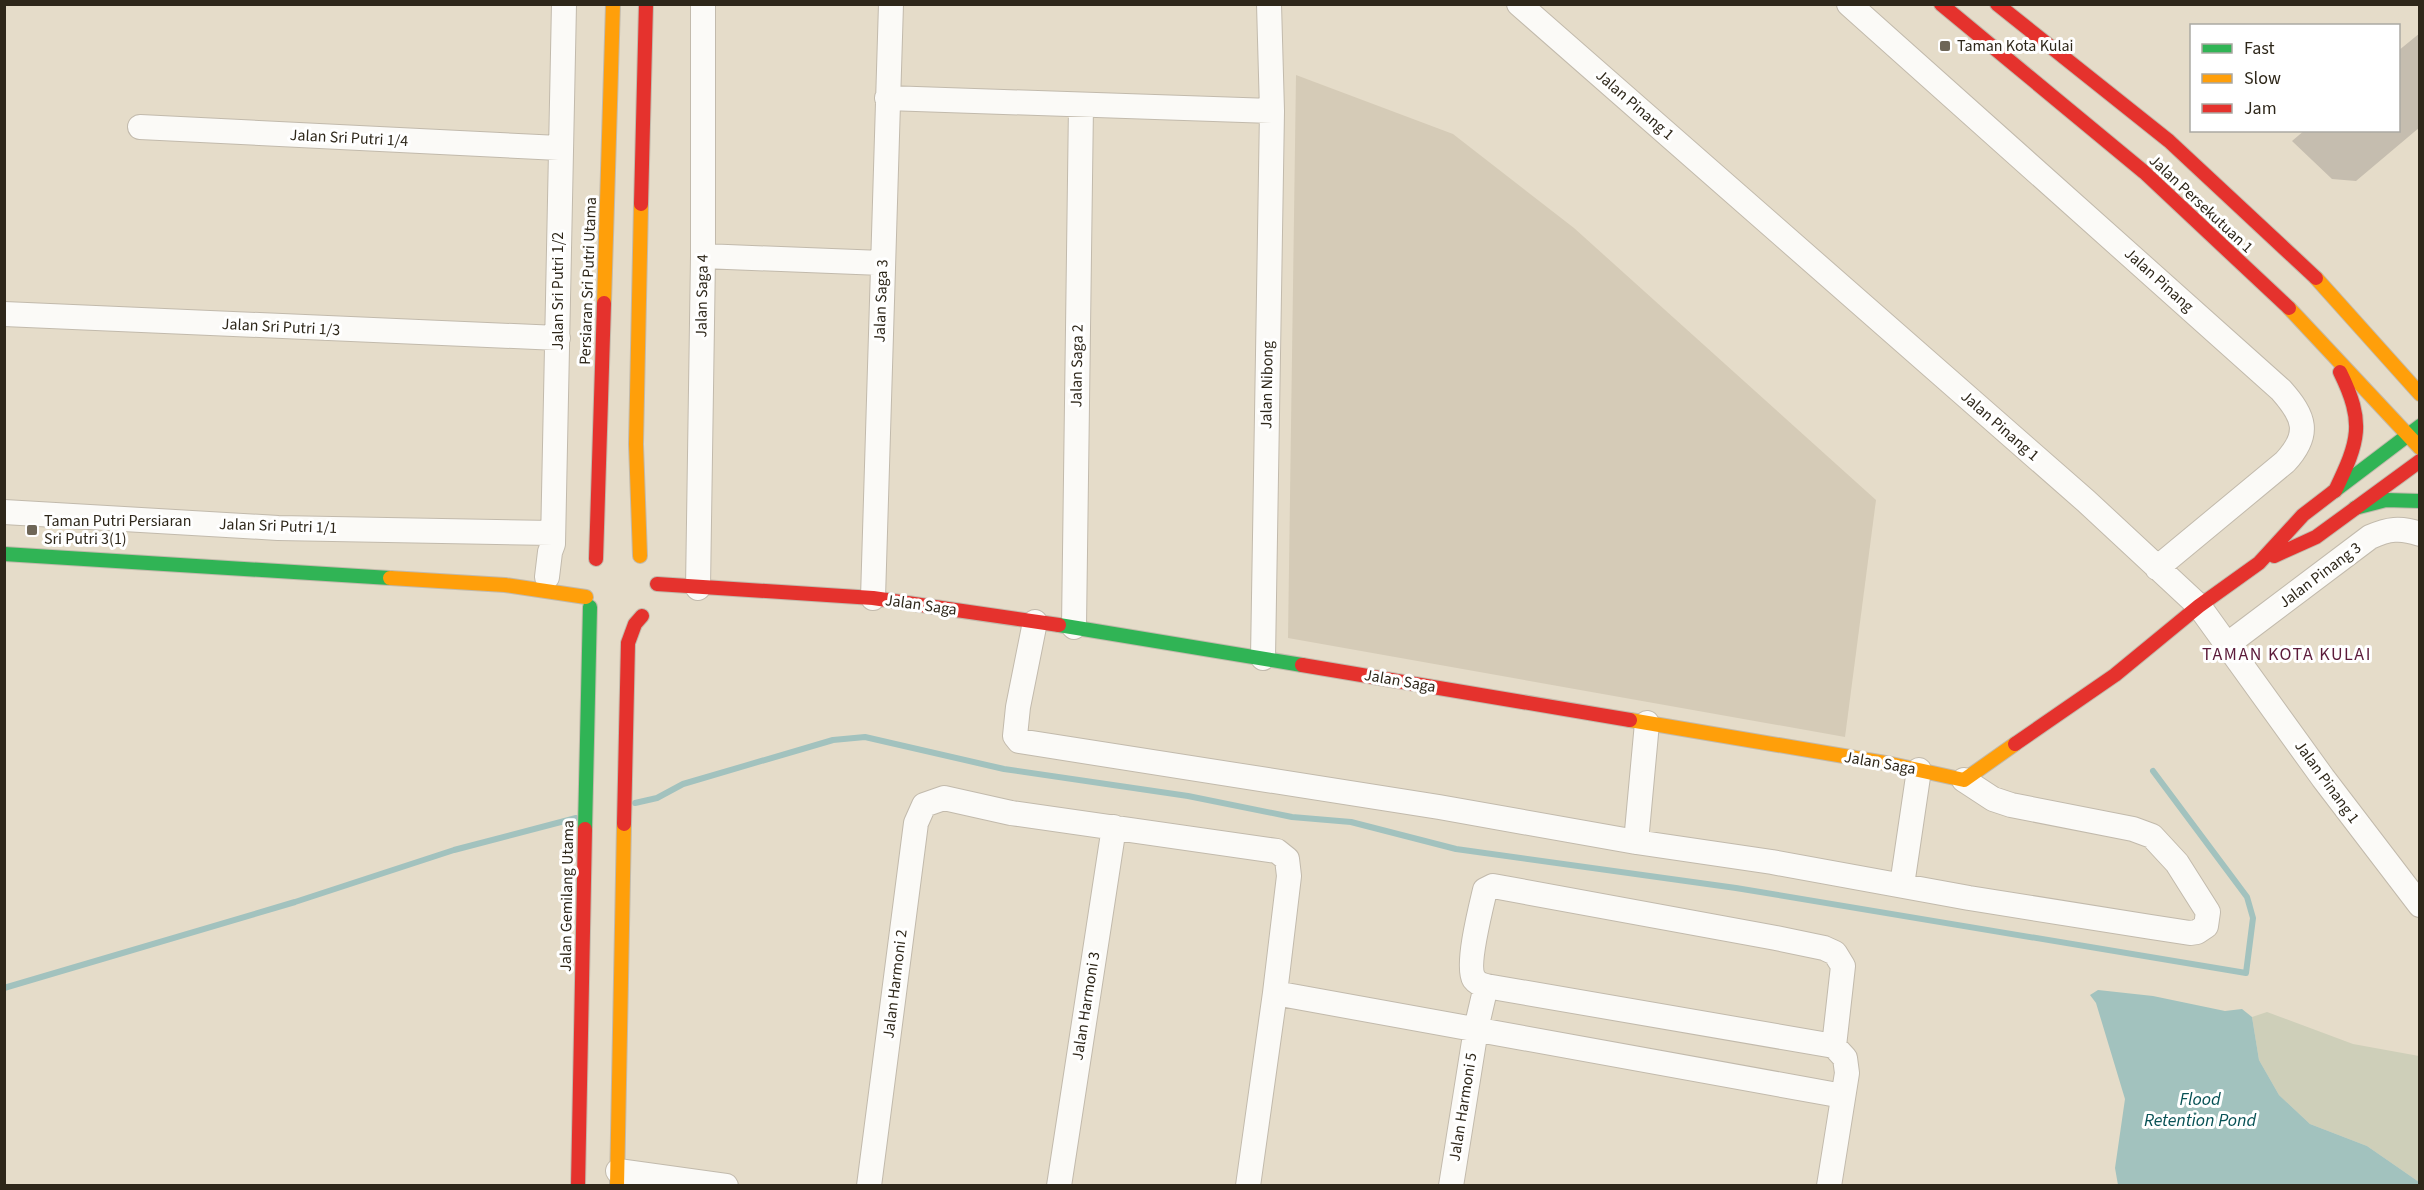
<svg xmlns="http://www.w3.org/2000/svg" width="2424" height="1190" viewBox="0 0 2424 1190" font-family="'Source Sans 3',sans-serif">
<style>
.education{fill:#d5cbb7}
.green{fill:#cecfb9}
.water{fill:#a2c2be}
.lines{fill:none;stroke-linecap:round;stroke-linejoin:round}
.stream{stroke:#a2c2be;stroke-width:6}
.building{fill:#c5bdaf}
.street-casing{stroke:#c2baac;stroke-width:26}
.fast-casing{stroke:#c2baac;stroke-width:16}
.slow-casing{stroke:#c2baac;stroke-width:16}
.jam-casing{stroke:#c2baac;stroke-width:16}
.street{stroke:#fbfaf7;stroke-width:24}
.fast{stroke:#30b455;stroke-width:14}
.slow{stroke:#ff9f0a;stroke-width:14}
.jam{stroke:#e5322d;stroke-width:14}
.poi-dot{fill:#6e6657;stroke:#fff;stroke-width:2}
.labels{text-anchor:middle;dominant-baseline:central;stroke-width:6;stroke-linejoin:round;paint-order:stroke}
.poi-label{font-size:16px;fill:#2e271a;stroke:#fff;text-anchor:start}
.street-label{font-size:16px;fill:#2e271a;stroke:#fff}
.neighbourhood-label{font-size:18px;letter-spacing:1.5px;fill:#5c1b3a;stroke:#fff}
.water-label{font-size:18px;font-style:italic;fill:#075155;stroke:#fff}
</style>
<rect width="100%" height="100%" fill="#e5dcc9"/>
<path class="education" d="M1296,75l157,59 121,94 302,272 -31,237 -557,-99z"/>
<path class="green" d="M2267,1012l86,32 66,12v126l-52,-36 -57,-22 -31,-29 -20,-35 -7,-43z"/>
<path class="water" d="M2098,990l55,6 72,15 17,-2 10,8 7,43 20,35 31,29 57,22 52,36v3h-301l-3,-17 10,-69 -29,-96 -6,-8z"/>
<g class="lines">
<path class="stream" d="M635,803l22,-5 26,-14 150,-44 32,-3 139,32 184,27 104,21 59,5 105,27 280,39 510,85 7,-55 -6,-21 -94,-126
M4,988l291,-86 159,-52 122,-32"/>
</g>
<path class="building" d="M2420,33v94l-64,54 -24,-2 -40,-38 13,-11h93v-79z"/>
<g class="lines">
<g class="street-casing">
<path id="street" d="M1519,4l567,497 113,105 124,172 97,127
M1849,4l432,386c24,27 30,44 4,72l-128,106
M887,98l385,13
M140,127l419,21
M703,256l179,7
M4,314l554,24
M4,512l274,16 275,5
M547,577l3,-25 3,-8 11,-540
M698,588l5,-332v-252
M873,598l18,-594
M1035,622l-17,85 -3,29 4,5 420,66 197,35
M1074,627l7,-522
M2228,644l142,-107c18,-8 30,-10 50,-3
M1263,658l9,-547 -3,-107
M1647,723l-11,119 136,20 197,36 182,29 39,6 7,-1 9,-6 2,-14 -31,-49 -25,-27 -19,-7 -122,-24 -18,-6 -29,-19
M1902,885l17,-115
M1486,986l348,60
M1275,993l568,103
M618,1171l108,15
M869,1186l47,-363 8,-18 20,-7 67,15 266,38 10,8 2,17 -14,117 -27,193
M1059,1186l55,-359
M1451,1186l25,-157 10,-43c-4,-1 -9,-3 -12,-7 -8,-13 7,-72 11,-89l8,-4 283,52 48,10 11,5 8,13 -9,80 11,12 2,15 -18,113"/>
</g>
<g class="fast-casing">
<path id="fast" d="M2333,492l87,-66
M2355,508l31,-8 34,1
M4,554l386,24
M1059,625l243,40
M585,829l5,-222"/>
</g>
<g class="slow-casing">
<path id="slow" d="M2316,278l104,116
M604,303l9,-299
M2289,308l131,140
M640,556l-4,-112 5,-240
M390,578l115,7 81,12
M1630,720l261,44 73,16 51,-36
M617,1186l7,-362"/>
</g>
<g class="jam-casing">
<path id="jam" d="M1941,4l203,168 145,136
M1997,4l172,137 147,137
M641,204l5,-200
M2335,491c24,-50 30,-68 5,-119
M2274,556l42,-19 104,-76
M596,559l8,-256
M657,584l216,14 186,27
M1302,665l328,55
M2015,744l100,-69 84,-69 60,-43 44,-48 30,-23
M624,824l4,-181 7,-19 7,-8
M578,1186l7,-357"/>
</g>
<use href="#street" class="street"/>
<use href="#fast" class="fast"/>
<use href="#slow" class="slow"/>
<use href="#jam" class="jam"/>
</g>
<g class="poi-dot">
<rect x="1939" y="40" width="12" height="12" rx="3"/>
<rect x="26" y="524" width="12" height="12" rx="3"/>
</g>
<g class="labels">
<g class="poi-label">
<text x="1957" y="46">Taman Kota Kulai</text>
<text x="44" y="521">Taman Putri Persiaran<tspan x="44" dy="18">Sri Putri 3(1)</tspan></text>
</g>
<g class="street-label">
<text transform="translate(1635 105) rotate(41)">Jalan Pinang 1</text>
<text transform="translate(349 138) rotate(3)">Jalan Sri Putri 1/4</text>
<text transform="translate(2201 204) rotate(43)">Jalan Persekutuan 1</text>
<text transform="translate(2159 280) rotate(42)">Jalan Pinang</text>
<text transform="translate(588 281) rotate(-88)">Persiaran Sri Putri Utama</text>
<text transform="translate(558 291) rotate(-90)">Jalan Sri Putri 1/2</text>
<text transform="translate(702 296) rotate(-89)">Jalan Saga 4</text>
<text transform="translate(881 301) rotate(-88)">Jalan Saga 3</text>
<text transform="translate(281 327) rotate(3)">Jalan Sri Putri 1/3</text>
<text transform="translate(1077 366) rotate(-89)">Jalan Saga 2</text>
<text transform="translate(1267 385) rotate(-89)">Jalan Nibong</text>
<text transform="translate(2000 426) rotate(41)">Jalan Pinang 1</text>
<text transform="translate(278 526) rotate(2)">Jalan Sri Putri 1/1</text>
<text transform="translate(2320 575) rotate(-37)">Jalan Pinang 3</text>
<text transform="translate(921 605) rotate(8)">Jalan Saga</text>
<text transform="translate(1400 681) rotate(10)">Jalan Saga</text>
<text transform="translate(1880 763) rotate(10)">Jalan Saga</text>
<text transform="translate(2327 782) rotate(54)">Jalan Pinang 1</text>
<text transform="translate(567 896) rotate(-89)">Jalan Gemilang Utama</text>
<text transform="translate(895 984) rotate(-83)">Jalan Harmoni 2</text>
<text transform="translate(1086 1006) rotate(-81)">Jalan Harmoni 3</text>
<text transform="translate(1463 1107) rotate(-81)">Jalan Harmoni 5</text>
</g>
<g class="neighbourhood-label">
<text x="2287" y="654">TAMAN KOTA KULAI</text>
</g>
<g class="water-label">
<text x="2200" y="1099">Flood<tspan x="2200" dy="21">Retention Pond</tspan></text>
</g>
</g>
<rect width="2424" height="1190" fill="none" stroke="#2e271a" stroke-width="12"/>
<rect x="2190" y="24" width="210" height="108" fill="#ffffff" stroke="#aba9a3" stroke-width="1.5"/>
<rect x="2202" y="44" width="30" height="9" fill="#30b455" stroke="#aba9a3" stroke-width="1.5"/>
<text x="2244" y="54" font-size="18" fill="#2e271a">Fast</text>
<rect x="2202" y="74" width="30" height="9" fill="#ff9f0a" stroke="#aba9a3" stroke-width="1.5"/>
<text x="2244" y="84" font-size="18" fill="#2e271a">Slow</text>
<rect x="2202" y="104" width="30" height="9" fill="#e5322d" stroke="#aba9a3" stroke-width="1.5"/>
<text x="2244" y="114" font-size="18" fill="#2e271a">Jam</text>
</svg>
